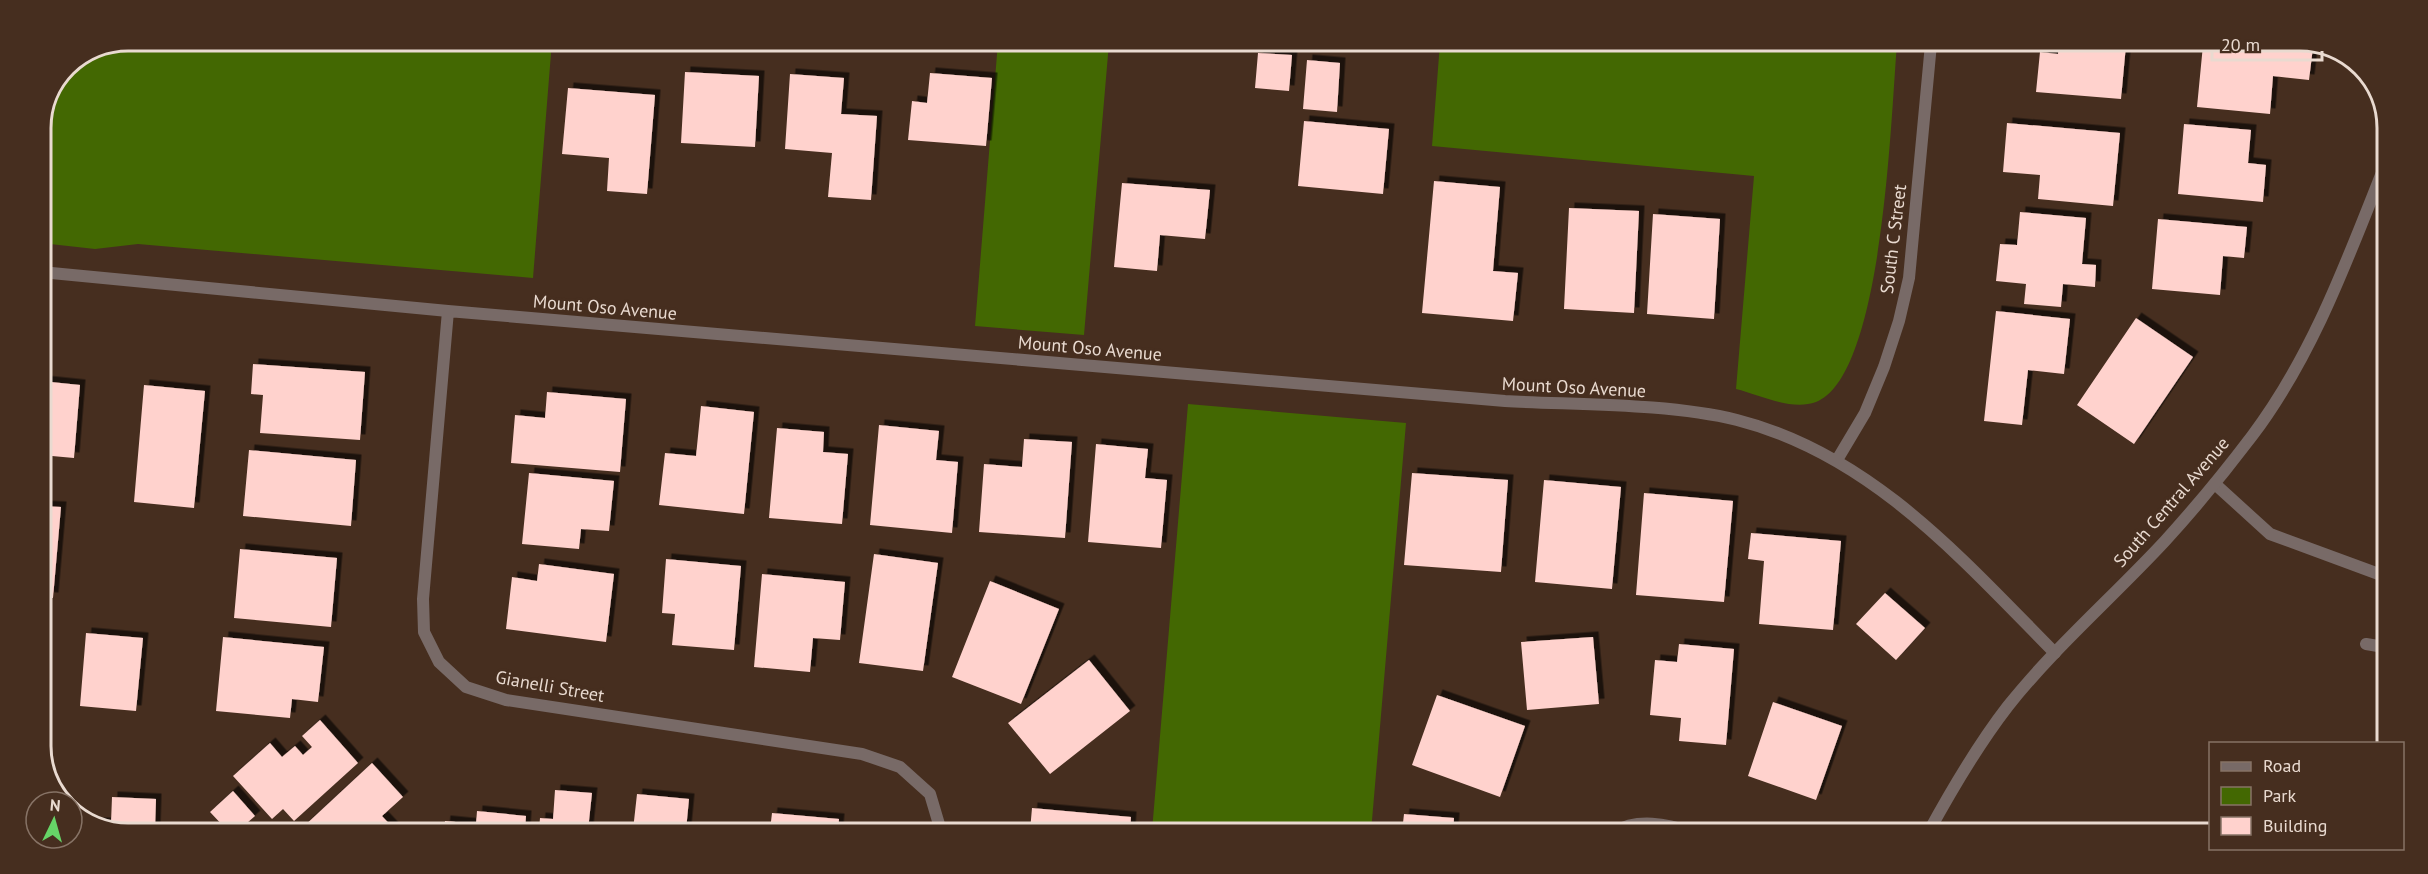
<svg xmlns="http://www.w3.org/2000/svg" width="2428" height="874" viewBox="0 0 2428 874" font-family="'PT Sans',sans-serif">
<style>
.green{fill:#436802}
.building{fill:#ffd2cd;filter:url(#shadow)}
.lines{fill:none;stroke-linecap:round;stroke-linejoin:round}
.service{stroke:#786a67;stroke-width:12}
.minor{stroke:#786a67;stroke-width:12}
.tertiary{stroke:#786a67;stroke-width:12}
.labels{text-anchor:middle;dominant-baseline:central;stroke-width:6;stroke-linejoin:round;paint-order:stroke}
.street-label{font-size:18px;fill:#e9dad0;stroke:#462e1f}
.rim{fill:none;stroke:#e9dad0;stroke-width:3}
</style>
<defs>
<filter id="shadow"><feDropShadow dx="5.5" dy="-5.5" stdDeviation="0" flood-color="#0009"/></filter>
</defs>
<rect width="100%" height="100%" fill="#462e1f"/>
<path class="green" d="M128,41h424l-19,237 -395,-34 -43,5 -54,-6v-120l25,-57z
M998,42l111,1 -25,292 -109,-9z
M1440,43l457,1c-6,68 -13,332 -81,358 -25,9 -56,-7 -80,-13l18,-213 -322,-30z
M1188,404l218,19 -35,409 -219,-1z"/>
<path class="building" d="M2059,44l67,1 -5,54 -85,-7 4,-40 18,2z
M2203,45l110,2 -4,33 -36,-4 -3,38 -73,-7z
M1258,53l34,2 -3,36 -34,-3z
M1307,60l33,3 -3,49 -34,-3z
M685,72l74,4 -4,71 -74,-4z
M930,73l62,5 -6,68 -78,-6 4,-39 15,2z
M790,74l54,4 -3,36 36,2 -6,84 -43,-3 4,-44 -47,-4z
M568,88l87,7 -8,99 -40,-3 2,-33 -47,-4z
M1304,121l85,8 -6,65 -85,-8z
M2007,123l113,10 -7,73 -75,-7 2,-24 -37,-3z
M2184,124l67,6 -3,33 18,2 -3,37 -85,-8z
M1434,181l66,6 -7,84 25,2 -5,48 -91,-8z
M1122,183l88,7 -5,49 -45,-4 -3,36 -43,-4z
M1569,208l70,3 -5,102 -70,-4z
M2020,212l66,6 -4,46 14,1 -1,22 -32,-3 -2,23 -37,-3 2,-20 -30,-3 4,-37 17,1z
M1653,214l67,5 -6,100 -67,-5z
M2158,219l89,8 -3,31 -21,-2 -3,39 -68,-6z
M1996,311l74,8 -6,55 -36,-4 -6,55 -38,-4z
M2136,318l57,39 -59,87 -57,-39z
M253,364l112,8 -5,68 -100,-7 3,-38 -12,-1z
M41,381l39,4 -6,73 -33,-3z
M144,385l61,6 -11,117 -60,-6z
M547,392l79,7 -6,73 -109,-9 4,-48 30,3z
M701,406l53,6 -10,102 -85,-9 6,-52 31,3z
M879,425l60,6 -3,29 22,2 -6,71 -82,-8z
M777,428l47,4 -1,20 25,2 -6,70 -73,-6z
M1024,439l48,3 -7,96 -86,-6 5,-68 38,3z
M1096,444l52,5 -3,29 22,2 -6,68 -73,-6z
M249,450l107,10 -5,66 -108,-10z
M529,473l85,8 -5,50 -28,-2 -2,20 -57,-5z
M1412,473l96,7 -7,92 -97,-7z
M1544,480l77,7 -9,102 -77,-7z
M1644,493l89,8 -9,101 -88,-7z
M41,506l20,1 -8,91 -12,-1z
M1751,533l90,8 -8,89 -74,-6 5,-63 -16,-2z
M240,549l97,9 -6,69 -97,-9z
M874,554l64,9 -15,108 -64,-8z
M666,559l75,7 -7,84 -62,-5 3,-31 -13,-1z
M539,564l75,10 -8,68 -100,-13 6,-52 25,4z
M762,574l83,8 -5,58 -27,-2 -3,34 -56,-5z
M990,581l69,28 -38,95 -69,-27z
M1885,593l40,35 -29,32 -40,-36z
M86,633l57,5 -7,73 -56,-5z
M223,637l101,10 -6,55 -26,-3 -2,19 -74,-7z
M1593,637l6,67 -72,6 -6,-68z
M1679,644l55,5 -8,96 -47,-4 2,-23 -31,-3 5,-55 22,2z
M1089,660l41,51 -80,63 -42,-51z
M1437,695l88,31 -25,71 -88,-32z
M1773,702l69,24 -26,74 -68,-24z
M320,720l38,43 -64,58 -11,-12 -11,10 -39,-43 37,-33 12,14 13,-11 8,9 9,-8 -10,-11z
M372,763l31,34 -21,19 13,14 -94,-1z
M555,790l37,3 -4,37h-49l1,-12 13,1z
M233,791l22,25 -15,13h-14l-16,-17z
M637,794l52,5 -3,31h-53z
M112,797l44,2 -1,30h-55l-9,-6h20z
M1032,808l99,9 -1,14h-100z
M477,811l49,5 -1,14h-81l1,-9 31,3z
M772,813l67,6 -1,11h-68z
M1404,814l50,4 -1,14h-51z"/>
<g class="lines">
<path class="service" d="M2215,484l55,50 114,42
M2366,644l18,3"/>
<path class="minor" d="M41,272l407,39 1057,90c72,4 163,2 232,19 134,34 225,139 318,233
M448,311l-25,288 1,33 15,30 27,25 40,13 356,54 38,13 30,27 11,37
M1837,460l28,-47 19,-46 15,-46 10,-43 22,-234
M1615,832c21,-14 53,-8 75,0"/>
<path class="tertiary" d="M1928,833c24,-44 49,-87 80,-127 47,-59 105,-109 157,-165 30,-33 59,-68 87,-105 62,-82 97,-181 135,-276"/>
</g>
<g class="labels">
<g class="street-label">
<text transform="translate(1893 239) rotate(-83)">South C Street</text>
<text transform="translate(605 307) rotate(5)">Mount Oso Avenue</text>
<text transform="translate(1090 348) rotate(5)">Mount Oso Avenue</text>
<text transform="translate(1574 387) rotate(3)">Mount Oso Avenue</text>
<text transform="translate(2171 502) rotate(-49)">South Central Avenue</text>
<text transform="translate(550 686) rotate(10)">Gianelli Street</text>
</g>
</g>
<path d="M0 0H2428V874H0ZM128 51H2300A77 77 0 0 1 2377 128V746A77 77 0 0 1 2300 823H128A77 77 0 0 1 51 746V128A77 77 0 0 1 128 51Z" fill="#462e1f" fill-rule="evenodd"/>
<path class="rim" d="M128 51H2300A77 77 0 0 1 2377 128V746A77 77 0 0 1 2300 823H128A77 77 0 0 1 51 746V128A77 77 0 0 1 128 51Z"/>
<rect x="2209" y="742" width="195" height="108" fill="#462e1f" stroke="#877366" stroke-width="1.5"/>
<rect x="2221" y="762" width="30" height="9" fill="#786a67" stroke="#877366" stroke-width="1.5"/>
<text x="2263" y="772" font-size="18" fill="#e9dad0">Road</text>
<rect x="2221" y="787" width="30" height="18" fill="#436802" stroke="#877366" stroke-width="1.5"/>
<text x="2263" y="802" font-size="18" fill="#e9dad0">Park</text>
<rect x="2221" y="817" width="30" height="18" fill="#ffd2cd" stroke="#877366" stroke-width="1.5"/>
<text x="2263" y="832" font-size="18" fill="#e9dad0">Building</text>
<g transform="translate(54 820) rotate(5)"><circle r="28" fill="#462e1f" stroke="#877366" stroke-width="1.5"/>
<path d="M0-4.5L10 22L0 15L-10 22Z" fill="#66d467"/>
<text y="-9" font-size="16" font-weight="bold" text-anchor="middle" fill="#e9dad0">N</text>
</g>
<path d="M2212 51v9h110v-9" fill="none" stroke="#e9dad0" stroke-width="3"/>
<text x="2221" y="51" font-size="18" fill="#e9dad0" stroke="#462e1f" stroke-width="4.5" paint-order="stroke">20 m</text>
</svg>
